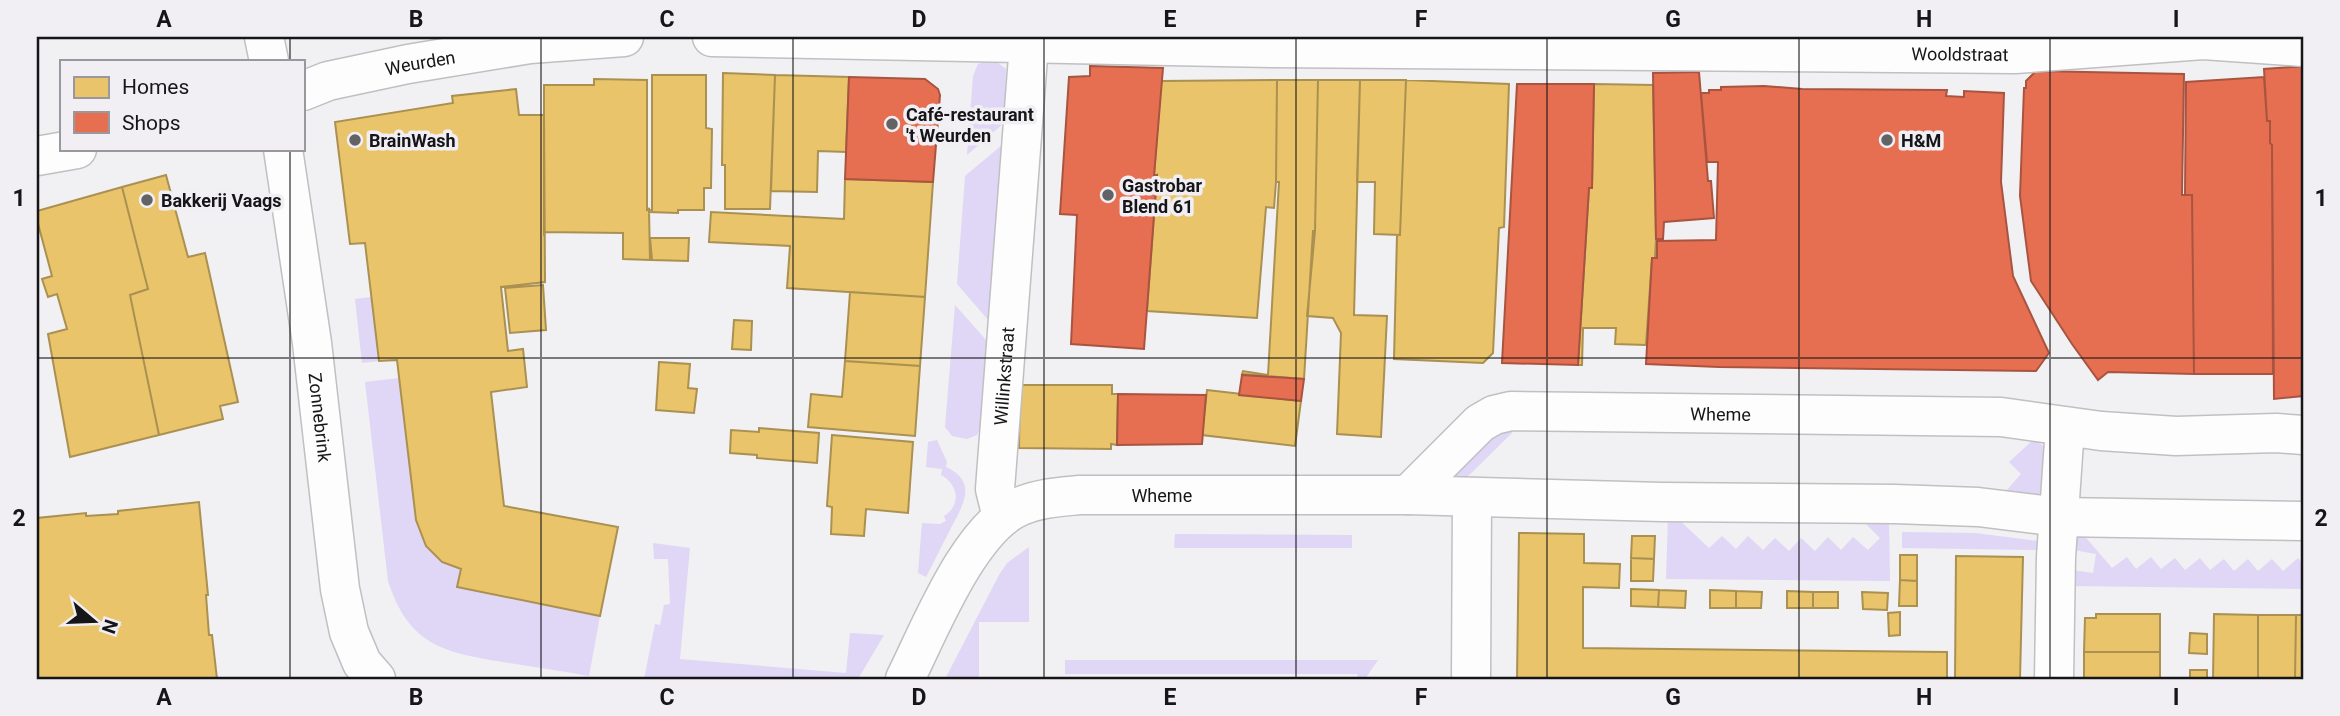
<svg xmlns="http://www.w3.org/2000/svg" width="2340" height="716" viewBox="0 0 2340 716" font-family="Roboto,sans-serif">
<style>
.green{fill:#e0d6f5}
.homes{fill:#e9c46a;stroke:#aa9051;stroke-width:2}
.shops{fill:#e76f51;stroke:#a85440;stroke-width:2}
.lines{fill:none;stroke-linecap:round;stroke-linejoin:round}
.minor-casing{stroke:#c0bfc2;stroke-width:41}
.minor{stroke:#fdfdfd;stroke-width:38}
.grid{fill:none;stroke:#161618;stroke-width:2;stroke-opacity:0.55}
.poi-dot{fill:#636265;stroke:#f1eff4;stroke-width:2.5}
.labels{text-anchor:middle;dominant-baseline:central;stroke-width:7;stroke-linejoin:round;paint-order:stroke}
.street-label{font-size:18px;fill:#161618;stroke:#f1eff4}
.poi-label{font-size:18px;font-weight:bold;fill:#161618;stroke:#f1eff4;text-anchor:start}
.neatline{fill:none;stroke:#161618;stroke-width:2.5}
.grid-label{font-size:23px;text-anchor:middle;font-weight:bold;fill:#161618}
</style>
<rect width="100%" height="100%" fill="#f1f0f3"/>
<path class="green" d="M984,62l14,1 8,6 -2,54 -37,32 6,-79 5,-12z
M1002,145l-13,176 -32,-37 8,-108z
M371,297l8,64 -17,2 -7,-64z
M955,305l32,36 -7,88 -3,6 -10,4 -15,-3 -7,-9z
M399,378l17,142c6,24 19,42 45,49l-4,18 143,29 -11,60c-28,-5 -57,-9 -86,-14 -61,-10 -94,-17 -115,-81l-23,-199z
M1512,427v6l-55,54 -9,-13 42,-41z
M2035,438l12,12 -2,41 -6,5 -33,-5 15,-17 -12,-12z
M937,440l10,22 -1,5c35,16 14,42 3,65 -8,15 -15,30 -23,45l-8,-4 4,-50 18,1 6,-3 -2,-5c18,-11 14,-32 -3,-41l1,-6 -16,-2 2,-25z
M1668,516h7l34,32 13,-12 14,13 12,-13 15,14 12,-12 14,13 12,-13 14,13 13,-14 13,13 12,-13 15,13 12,-12 -14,-14 6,-6 17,1 1,62 -224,-2z
M1902,532l73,1 64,8v9l-137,-2z
M2076,532l6,1 30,35 15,-11 9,12 15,-12 10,12 14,-11 10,12 15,-12 10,12 14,-11 10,12 14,-12 10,12 14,-12 11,12 15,-13 5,6v25l-233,-3 2,-16 21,3 3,-19 -22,-4z
M1175,534l177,1v13h-178z
M653,543l37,5 -10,111 166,14 4,-40 34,2 -26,44h-214l11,-55 5,1 4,-20 6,-1 -2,-45h-14z
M1029,547v75h-50v57h-34l54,-104 8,-12z
M1065,660h313l-13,19h-7l-1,-5h-292z"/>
<path class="homes" d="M723,73l52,2 -5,134h-45v-44h-3z
M652,75h54v53l6,1 -1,59h-7v22h-26v3l-29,-1v-3l3,1z
M775,75l74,2 -3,75 -28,-1 -1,41 -46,-1z
M594,79l53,1v130l2,-1 1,51 -27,-1v-26l-79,-1v4v-151h50z
M1277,80h41l-3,151h-2l-9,148 -62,-5 1,-3 25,4 11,-193h-3z
M1277,80l-1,102 -2,26 -8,-1 -9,111 -110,-7 10,-136 -3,1 7,-95z
M1318,80h42l-6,235 33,1 -6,121 -44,-3 4,-101 -8,-15 -26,-2 8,-85z
M1360,80h46l-6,155 -26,-1 1,-52h-18z
M1406,80l103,4 -5,143 -5,1 -6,125 -10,10 -89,-4 3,-124h3z
M1594,84l59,1 3,154 -1,19h-3l-6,87 -31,-1 1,-16h-33l-1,37h-4l11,-177h3z
M516,89l3,26h25l1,167 -44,5 7,64 15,-2 4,38 -36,5 13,114 114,21 -18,89 -143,-29 4,-18 -19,-7 -16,-16 -10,-26 -19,-160 -18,1 -14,-118 -15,1 -15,-122 118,-19 -1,-7z
M166,175l22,82 17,-4 33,149 -18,4 3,13 -64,16 -29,-140 18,-6 -26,-102z
M845,179l88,3 -8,115 -138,-9 3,-42 -81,-4 2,-30 133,7z
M122,187l26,102 -18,6 29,140 -89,22 -22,-123 19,-5 -10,-35 -9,3 -6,-18 10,-3 -15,-56v-9z
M650,238h39l-1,23 -36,-1z
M543,285l3,45 -36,3 -5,-45z
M850,292l75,5 -5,69 -75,-5z
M734,320l18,1 -1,29 -19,-1z
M845,361l75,5 -5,70 -107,-9 3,-33 31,3z
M659,362l31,2 -2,24 9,1 -3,24 -38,-3z
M1020,385h92v9h6l-1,51 -6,-1v5l-92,-1z
M1207,390l94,11 -6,45 -93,-11z
M759,428l60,5 -2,30 -60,-5v-3l-27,-2 1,-23 28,2z
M832,435l81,7 -5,71 -42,-4 -2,27 -33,-2 1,-27 -5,-1z
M199,502l9,93h-2l3,40h3l5,44h-180v-161l49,-5v3l32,-2v-3z
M1519,533l65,1v29l36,1 -1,24 -36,-1v61l364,4v27h-430z
M1632,536h23l-1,23 -23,-1z
M1900,555h17v26l-17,-1z
M1956,556l67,1 -3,122h-65z
M1631,558l23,1 -1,22h-22z
M1900,580l17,1v25h-18z
M1631,589l28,1 -1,17 -27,-1z
M1659,590l27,1 -1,17 -27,-1z
M1710,590l26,1v17h-26z
M1736,591l26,1 -1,16h-25z
M1787,591l26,1v16h-26z
M1813,592h25v16h-25z
M1862,592l26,1 -1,17 -24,-1z
M1900,612v23l-11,1 -1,-23z
M2096,614h64v38h-76l1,-34h11z
M2214,614l44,1v64h-45z
M2258,615h38l-1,64h-37z
M2296,615h7v64h-8z
M2190,633l17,1v20l-18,-1z
M2084,652h76v27h-76z
M2190,670h17v9h-17z"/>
<path class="shops" d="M1090,66l73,2 -9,108 3,-1 -13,174 -73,-5 6,-129 -17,-1 9,-137 21,-1z
M2292,67h11v329l-29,3 -2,-254 -2,-2v-22h-3l-3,-52z
M2036,71l148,3 -2,121h10l2,179 -86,-2 -10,8 -26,-36 -41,-63 -11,-85 4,-108h2v-7z
M1699,72l9,109h3l3,37 -50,4 -1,17h-7l-3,-166z
M849,77l76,2 13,10 2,6 -7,87 -88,-3z
M2264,77l3,44h3v22l2,2 1,229h-79l-2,-179h-7l1,-113z
M1517,84h77l-2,104h-3l-11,177 -76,-2z
M1764,86l38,3 141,1h4l-1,6 18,1v-6l40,2 -3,89 12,94 36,77 -13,18 -317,-4 -73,-3 6,-106h5v-17l59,-1 2,-78h-11l-6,-69h8v-3h12v-3z
M1242,375l62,4 -3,22 -62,-6z
M1118,394l88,1 -4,49 -85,1z"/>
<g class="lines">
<g class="minor-casing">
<g id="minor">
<path d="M264,37l5,24"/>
<path id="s1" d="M712,37l559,11 744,6 188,-14 100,7"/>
<path id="s2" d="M303,91l25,-10 80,-17 122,-20 94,-7"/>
<path id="s3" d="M283,149l29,194 28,246 9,43 13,31 14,16"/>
<path d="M37,156l40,-7"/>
<path id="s4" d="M1408,495l72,-72 14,-8 17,-4 490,6 100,14 75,5 100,-3 27,2"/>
<path id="s5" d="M1002,517l-7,-28 34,-445"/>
<path id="s6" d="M905,679c24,-48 65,-153 116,-173 19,-8 39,-9 59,-11h328l254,7 233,2 83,3 82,10 243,4"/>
<path d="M1471,679l1,-182"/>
<path d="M2054,679l2,-122 9,-130"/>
</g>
</g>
<use href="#minor" class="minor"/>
</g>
<path class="grid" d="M290,37v24M541,37v642M793,37v642M1044,37v642M1296,37v642M1547,37v642M1799,37v642M2050,37v642M290,149v530M37,358h2266"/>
<g class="poi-dot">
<circle cx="892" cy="124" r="7"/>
<circle cx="355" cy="140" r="7"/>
<circle cx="1887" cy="140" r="7"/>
<circle cx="1108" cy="195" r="7"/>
<circle cx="147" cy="200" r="7"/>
</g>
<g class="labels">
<g class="street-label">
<text stroke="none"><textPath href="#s1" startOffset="1248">Wooldstraat</textPath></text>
<text stroke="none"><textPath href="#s2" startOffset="121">Weurden</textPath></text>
<text stroke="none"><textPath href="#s5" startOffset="142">Willinkstraat</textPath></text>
<text stroke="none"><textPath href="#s4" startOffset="345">Wheme</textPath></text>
<text stroke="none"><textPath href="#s3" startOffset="271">Zonnebrink</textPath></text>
<text stroke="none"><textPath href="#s6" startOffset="354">Wheme</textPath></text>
</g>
<g class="poi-label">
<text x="906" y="114">Café-restaurant<tspan x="906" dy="21">'t Weurden</tspan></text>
<text x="369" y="140">BrainWash</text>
<text x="1901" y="140">H&amp;M</text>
<text x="1122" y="185">Gastrobar<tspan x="1122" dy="21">Blend 61</tspan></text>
<text x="161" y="200">Bakkerij Vaags</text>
</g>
</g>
<rect width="2340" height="716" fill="none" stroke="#f1eff4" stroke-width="77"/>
<rect x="60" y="60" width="245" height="91" fill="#f1eff4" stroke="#99989c" stroke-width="2"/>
<rect x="74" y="77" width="35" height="21" fill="#e9c46a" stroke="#99989c" stroke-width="2"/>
<text x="122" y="94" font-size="21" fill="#161618">Homes</text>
<rect x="74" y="112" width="35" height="21" fill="#e76f51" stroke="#99989c" stroke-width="2"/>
<text x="122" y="130" font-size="21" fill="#161618">Shops</text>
<g transform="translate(94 621) rotate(109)" stroke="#f1eff4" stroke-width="5" paint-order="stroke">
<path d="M0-5L12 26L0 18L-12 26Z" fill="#161618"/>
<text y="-10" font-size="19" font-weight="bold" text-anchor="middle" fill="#161618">N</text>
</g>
<rect x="38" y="38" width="2264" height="640" class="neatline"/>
<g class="grid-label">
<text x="164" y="27">A</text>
<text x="416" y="27">B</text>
<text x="667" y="27">C</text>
<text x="919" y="27">D</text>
<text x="1170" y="27">E</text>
<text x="1421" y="27">F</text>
<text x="1673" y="27">G</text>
<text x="1924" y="27">H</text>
<text x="2176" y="27">I</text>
<text x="19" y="206">1</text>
<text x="2321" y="206">1</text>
<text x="19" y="526">2</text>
<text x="2321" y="526">2</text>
<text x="164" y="705">A</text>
<text x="416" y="705">B</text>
<text x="667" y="705">C</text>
<text x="919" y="705">D</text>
<text x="1170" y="705">E</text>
<text x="1421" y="705">F</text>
<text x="1673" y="705">G</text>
<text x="1924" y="705">H</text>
<text x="2176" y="705">I</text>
</g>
</svg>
